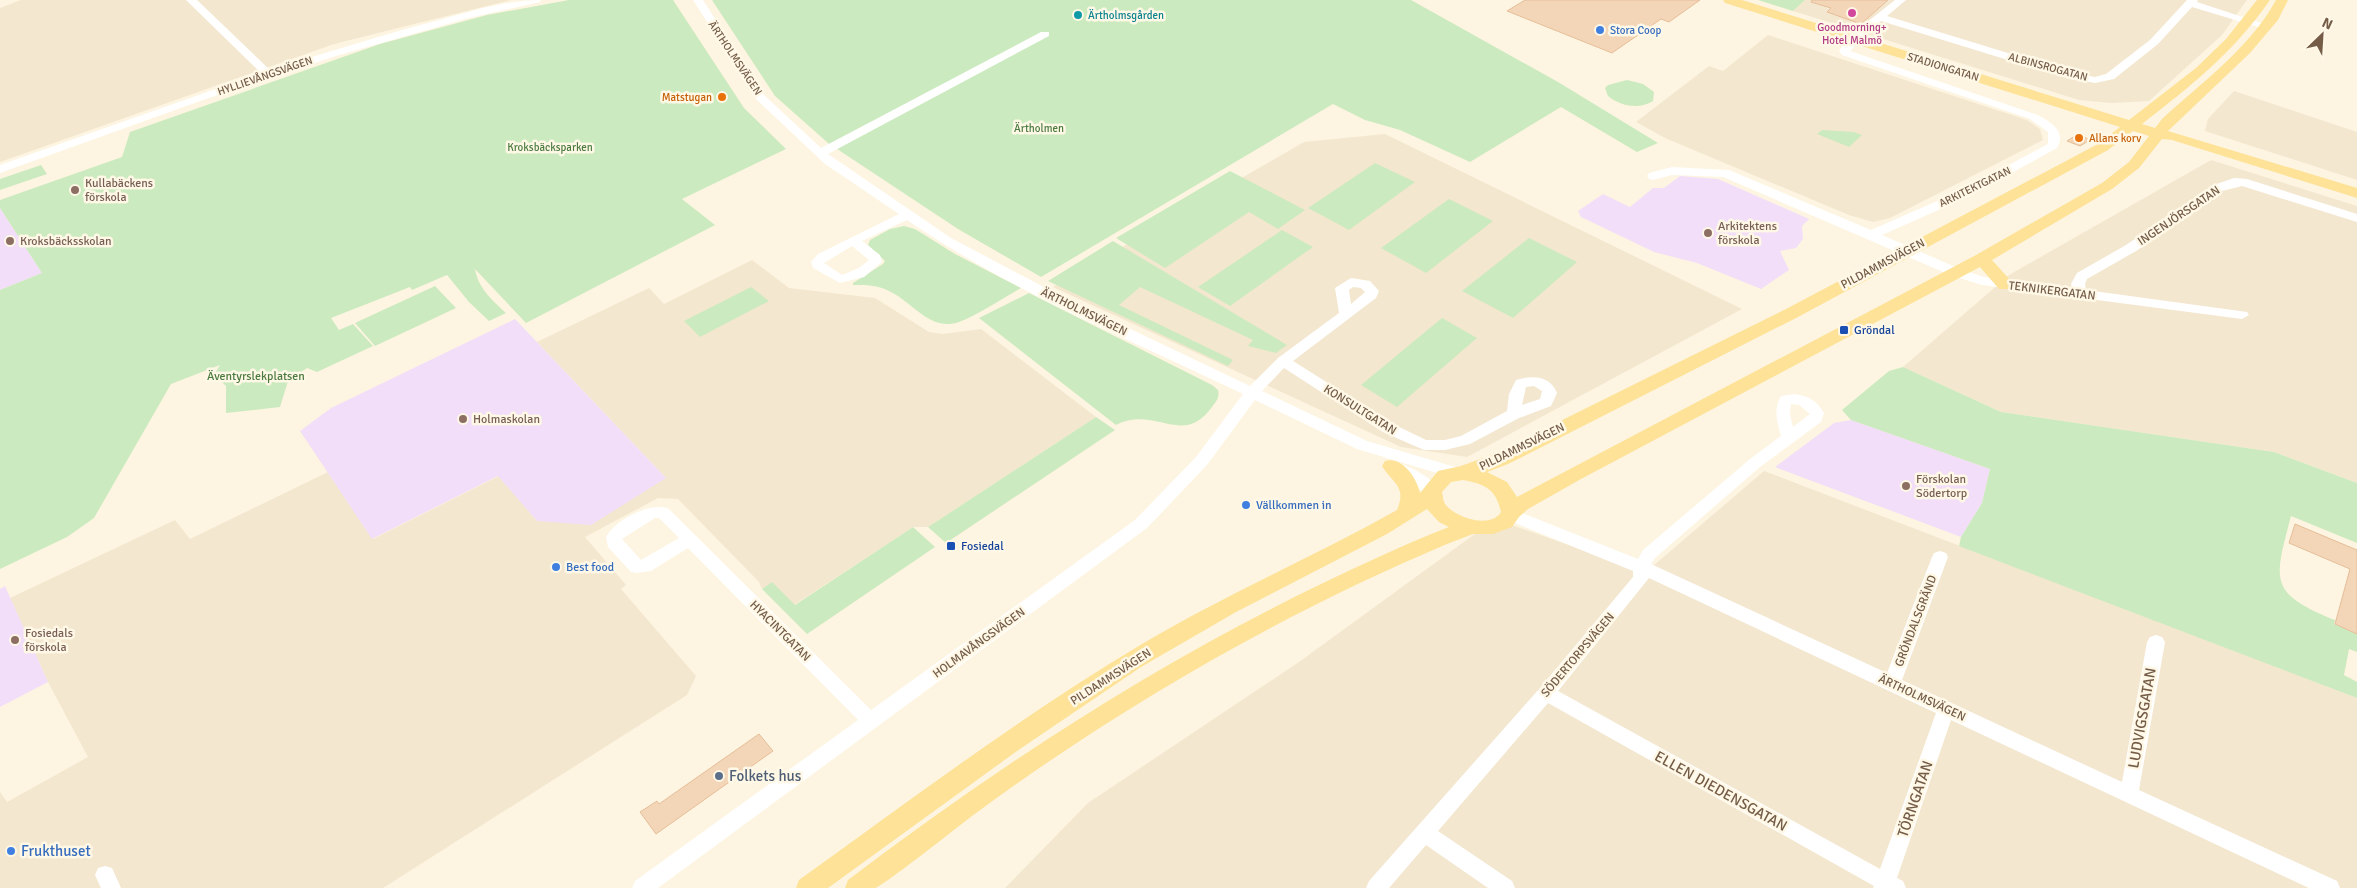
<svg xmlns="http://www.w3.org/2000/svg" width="2357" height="888" viewBox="0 0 2357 888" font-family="Signika,sans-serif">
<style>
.residential{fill:#f4e7cf}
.education{fill:#f2def9}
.green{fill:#cceabf}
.building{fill:#f3d5b8;stroke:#e6be98}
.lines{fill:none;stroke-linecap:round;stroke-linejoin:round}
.minor{fill:#fff;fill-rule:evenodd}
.major{fill:#fde297;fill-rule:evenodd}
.hotel-dot{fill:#d1479c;stroke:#fff8e7;stroke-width:2}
.culture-dot{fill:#0f9aa8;stroke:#fff8e7;stroke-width:2}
.shop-dot{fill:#3f7fe0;stroke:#fff8e7;stroke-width:2}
.food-dot{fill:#e8710a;stroke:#fff8e7;stroke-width:2}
.education-dot{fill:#8d6e63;stroke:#fff8e7;stroke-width:2}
.transit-dot{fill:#1a4fb4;stroke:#fff8e7;stroke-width:2}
.service-dot{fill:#5c6f8a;stroke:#fff8e7;stroke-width:2}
.labels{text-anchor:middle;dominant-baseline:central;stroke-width:5;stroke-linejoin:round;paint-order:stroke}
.far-culture-label{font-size:11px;fill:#0d838f;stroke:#fff8e7;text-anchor:start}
.far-hotel-label{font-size:11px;fill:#b23c85;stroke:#fff8e7}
.far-shop-label{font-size:11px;fill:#366cbe;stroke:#fff8e7;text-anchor:start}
.far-street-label{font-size:11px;fill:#745c47;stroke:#fff8e7}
.far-food-label{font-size:11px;fill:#c56008;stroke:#fff8e7;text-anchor:end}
.far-park-label{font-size:11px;fill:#4b7a3f;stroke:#fff8e7}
.education-label{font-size:12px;fill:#785e54;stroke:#fff8e7;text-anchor:start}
.street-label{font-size:12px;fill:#745c47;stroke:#fff8e7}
.transit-label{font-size:12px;fill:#164399;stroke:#fff8e7;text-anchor:start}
.park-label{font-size:12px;fill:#4b7a3f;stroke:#fff8e7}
.shop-label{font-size:12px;fill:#366cbe;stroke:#fff8e7;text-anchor:start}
.near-street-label{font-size:15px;fill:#745c47;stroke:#fff8e7}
.near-service-label{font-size:15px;fill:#4e5e75;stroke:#fff8e7;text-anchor:start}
.near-shop-label{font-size:15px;fill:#366cbe;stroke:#fff8e7;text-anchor:start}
</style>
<rect width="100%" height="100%" fill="#fdf5e1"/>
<path class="residential" d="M21,0h490l-177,44 -334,118v-154z
M1805,0h442l-25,35 -73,66 -38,2 -32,-3 -286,-89z
M1768,35l259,85 13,9 3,11 -153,78 -17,4 -24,-7 -184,-77 -29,-16 73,-56 14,5z
M2234,91l123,41v48l-152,-49 3,-12z
M1385,134l357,175 -275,148 -66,-10 -348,-160 251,-145z
M2211,160l146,46v277l-83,-31 -273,-40 -98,-45 106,-92z
M752,260l37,28 86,10 54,34 13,2 39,-5 115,88 -168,110h-15l-119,78 -22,-22 -10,6 -3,-7 -81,-83 -20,-1 -73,39 41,48 -5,4 75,87 -9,19 -304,193h-383v-96l7,10 81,-45 -40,-75 -38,-84 165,-78 15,19 138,-67 45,67 126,-63 38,45 129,-43 -129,-136 112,-54 15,16z
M1764,471l593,227v190h-1352l83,-85 211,-141 191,-139h16l140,49z"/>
<path class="education" d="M1680,176l38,3 91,40 -7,7 1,13 -7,9 -16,3 9,19 -28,19 -64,-26 -43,-11 -73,-35 -3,-6 25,-17 27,13 23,-19h11z
M0,208l42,65 -42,17z
M515,319l151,159 -75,47 -54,-4 -39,-45 -126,63 -72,-108 31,-23z
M1851,420l139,49 -8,34 -21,34 -186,-70 59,-44z
M5,586l43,96 -48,25v-118z"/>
<path class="green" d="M569,0h104l71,108 42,41 -104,50 33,26 -189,98 -51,-54c3,19 18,32 31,44l-17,8 -20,-19 -22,-27 -35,15 -2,-3 -79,31 8,12 14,-6 20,22 -56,26 -10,-4 -19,13 -8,26 -54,6v-27l-12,-11 6,-10 -49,19 -77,134 -27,19 -67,32v-279l42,-17 -42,-65v-8l122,-43 8,-25 250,-88 107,-29z
M712,0h699l147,82 100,61 -21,9 -76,-45 -91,55 -70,-32 -35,-10 -32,-16 -292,173 -83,-48 -130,-86 -53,-47z
M1758,0h47l-12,11z
M1627,80l16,4 11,8 -1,9c-14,9 -33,5 -45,-5l-3,-8 3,-3z
M1822,130l32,2 8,3 -13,12 -32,-13z
M1375,163l40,19 -66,48 -41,-22z
M41,165l6,9 -47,16v-11z
M1230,171l75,39 -27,19 -29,-17 -84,56 -49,-30z
M1449,199l44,22 -67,52 -45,-25z
M904,226l11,3 40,25 66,34c-20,11 -41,26 -62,34 -28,10 -46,-19 -68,-30 -12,-7 -24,-7 -38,-7v-2l30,-19 2,-3 -17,-16 2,-5 20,-11z
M1282,230l31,17 -83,59 -32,-19z
M1529,238l48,24 -64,56 -51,-27z
M1113,241l174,104 -11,8 -28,-7 5,-6 -113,-53 -21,18 114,55 -5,6 -180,-85z
M435,286l21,22 -81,38 -20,-23z
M751,287l18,14 -69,36 -16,-16z
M1029,293l183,92 6,5c2,8 -2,11 -6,17 -30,41 -56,-2 -96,18l-137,-107z
M1442,318l35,20 -80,69 -36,-22z
M1903,367l98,45 273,40 83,31v60l-66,-27c-17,65 -23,77 44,104l-1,4 23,10v18l-8,-3 -5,26 13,7v16l-398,-152 2,-9 21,-34 8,-34 -139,-49 -9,-10 47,-39z
M1096,417l19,13 -169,113 -18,-16z
M913,527l22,20 -128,87 -45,-45 10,-7 23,23z"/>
<path class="building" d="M1525,0h175l-31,22 -8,-3 -49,34 -105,-42z
M1812,0h76l-27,24 -34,-12 4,-4 -20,-6z
M2078,134l12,6 -10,6 -13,-5z
M2295,524l62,26v84l-22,-10 15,-55 -61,-26z
M759,734l14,17 -117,83 -16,-22 17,-11 2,3z"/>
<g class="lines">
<path class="minor" d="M186,0h11l73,70c58,-18 115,-36 173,-51 32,-9 65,-19 98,-19l-1,2 -71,16 -133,38 -133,44 -203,73v-8l261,-92z
M693,0h10l61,95 57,53 220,-116h8v4l-221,118 123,84 106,56 193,92 28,-28 61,-45 -4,-25 16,-10 19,3 9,10 -3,7 -83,63 100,63 33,16h19l16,-4 46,-25 2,-17 7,-14c16,-5 34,-5 41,13l-6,13 -32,12 -49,26 -25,6h-21l-41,-18 -99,-64 -22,23 105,50 95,28 3,4 -3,4 -5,2 -100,-30 -102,-49 -48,65 -60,63 -489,360h-26l3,-7 223,-161 -170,-172 -37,23 -14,2 -6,-1 -23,-25 -2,-10c9,-17 45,-36 63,-28l202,201 264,-190 61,-63 47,-63c-112,-54 -233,-103 -336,-174l-45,21 18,14 2,7 -18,15 -24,6 -27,-15 -2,-6 7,-8 81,-40 -74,-50 -69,-65zM852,246l17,14 -10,8 -17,7 -18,-12zM1353,287l8,1 4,4 -14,12 -2,-14zM1534,386l8,5 -2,8 -18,6 4,-18zM655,518h4l20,20 -38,22 -19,-21z
M1895,0h11l-19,16 186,57 22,4 11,-3 44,-34 37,-40h11l-1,2 73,24 -5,3 -73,-22 -34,37 -44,35 -19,4 -28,-5 -186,-57 -31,30 188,64c13,7 29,17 19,33l-89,49 -86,38 78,34 24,8 88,12 -1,-5 6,-11 49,-28 88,-60 20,-7 13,1 110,35v8l-115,-36 -20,5 -86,60 -49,28 -2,5 1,6 161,22 2,3 -7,4 -260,-34 -32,-10 -227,-98 -51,-2 -19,5 -4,-1 -2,-3 2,-3 23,-6 57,3 142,60 89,-39 88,-47v-12l-18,-13 -188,-64 -3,-4 1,-2 21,-22z
M1795,394c14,2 22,7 29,19l-3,9 -61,45 -105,91 -4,6 236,109 45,-116 2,-4 6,-2 6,2 2,4 -46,123 220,102 25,-140 3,-5 6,-2 6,2 3,5 -26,148 198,91 3,7h-31l-358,-168 -54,158 6,3 3,7h-33l1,-2 -326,-183 -110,128 74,50 3,7h-27l-62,-43 -37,43h-23l3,-7 171,-193 93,-111v-6l-128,-52 -2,-4 2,-4 6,-2 6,2 121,48 5,-9 107,-91 31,-23c-4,-15 -8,-26 0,-40zM1791,404l8,1 11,9 -17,13 -3,-13zM1649,578l287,135 -56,156 -322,-178z
M1396,462c15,5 36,15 44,29l-3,4 -5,2 -5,-2 -18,-14 -18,-9 -3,-4 3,-4z
M105,866l7,2 9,20h-20l-6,-13 3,-7z"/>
<path class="major" d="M1723,0h19l387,120 67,-52 30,-29 31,-39h13c-37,53 -78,85 -128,124l13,4 7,-9c39,-36 88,-71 114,-119h12l-10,20 -28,33 -82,78 189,57v10l-185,-58 -10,-1 -23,29 -27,21 -120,71 19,21 2,4 -2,4h-12l-19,-22 -399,212 -53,30 -9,8 -7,10 -19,7h-20l-26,10c-168,71 -329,164 -475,272 -13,10 -90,71 -97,72 -10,0 -21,0 -30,0l3,-8c149,-113 305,-215 473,-296 42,-20 84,-40 128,-57l-10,-5 -12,-13 -40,25 -151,78 -95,55 -124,84 -189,137h-32l3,-8c113,-81 224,-165 343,-236 83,-49 171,-87 255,-134 10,-24 -4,-26 -15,-44l3,-5c17,-5 32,17 35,32l18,-22 23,-5 33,-12 292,-145 312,-165 22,-17 -395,-124zM2133,131l16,5 -20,26 -27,21 -126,72 -459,242 -10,-15 -20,-10 21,-8 290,-147 310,-167zM1463,480c22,4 33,9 38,32 -10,17 -46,6 -56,-8 -2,-3 -2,-8 -3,-12l9,-10z"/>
</g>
<circle class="hotel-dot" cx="1852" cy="13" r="5"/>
<circle class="culture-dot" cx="1078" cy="15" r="5"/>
<g class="shop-dot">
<circle cx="1600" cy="30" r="5"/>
<circle cx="1246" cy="505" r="5"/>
<circle cx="556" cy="567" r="5"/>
<circle cx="11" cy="851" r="5"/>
</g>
<g class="food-dot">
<circle cx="722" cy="97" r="5"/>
<circle cx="2079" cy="138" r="5"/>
</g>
<g class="education-dot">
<circle cx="75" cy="190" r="5"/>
<circle cx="1708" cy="233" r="5"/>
<circle cx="10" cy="241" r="5"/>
<circle cx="463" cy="419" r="5"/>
<circle cx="1906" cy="486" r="5"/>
<circle cx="15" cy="640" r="5"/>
</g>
<g class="transit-dot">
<rect x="1839" y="325" width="10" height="10" rx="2.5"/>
<rect x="946" y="541" width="10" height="10" rx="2.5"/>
</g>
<circle class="service-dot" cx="719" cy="776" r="5"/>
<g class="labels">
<g class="far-culture-label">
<text x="1088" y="15">Ärtholmsgården</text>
</g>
<g class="far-hotel-label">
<text x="1852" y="27">Goodmorning+<tspan x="1852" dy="13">Hotel Malmö</tspan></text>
</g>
<g class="far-shop-label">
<text x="1610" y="30">Stora Coop</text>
</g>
<g class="far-street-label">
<text transform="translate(735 58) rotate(56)">ÄRTHOLMSVÄGEN</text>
<text transform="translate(1943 67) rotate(17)">STADIONGATAN</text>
<text transform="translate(2048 67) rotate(15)">ALBINSROGATAN</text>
<text transform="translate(265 76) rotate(-19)">HYLLIEVÅNGSVÄGEN</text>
<text transform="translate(1975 187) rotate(-26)">ARKITEKTGATAN</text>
</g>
<g class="far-food-label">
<text x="712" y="97">Matstugan</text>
<text x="2089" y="138" text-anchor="start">Allans korv</text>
</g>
<g class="far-park-label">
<text x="1039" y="128">Ärtholmen</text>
<text x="550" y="147">Kroksbäcksparken</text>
</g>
<g class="education-label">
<text x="85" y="183">Kullabäckens<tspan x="85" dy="14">förskola</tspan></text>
<text x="1718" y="226">Arkitektens<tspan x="1718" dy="14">förskola</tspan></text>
<text x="20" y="241">Kroksbäcksskolan</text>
<text x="473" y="419">Holmaskolan</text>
<text x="1916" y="479">Förskolan<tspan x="1916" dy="14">Södertorp</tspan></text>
<text x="25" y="633">Fosiedals<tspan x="25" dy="14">förskola</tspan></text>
</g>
<g class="street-label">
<text transform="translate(2179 216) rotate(-34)">INGENJÖRSGATAN</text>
<text transform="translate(1883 264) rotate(-28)">PILDAMMSVÄGEN</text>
<text transform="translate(2052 291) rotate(7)">TEKNIKERGATAN</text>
<text transform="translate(1084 312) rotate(26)">ÄRTHOLMSVÄGEN</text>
<text transform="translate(1360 410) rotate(32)">KONSULTGATAN</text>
<text transform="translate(1522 447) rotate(-26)">PILDAMMSVÄGEN</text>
<text transform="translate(1916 621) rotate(-69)">GRÖNDALSGRÄND</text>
<text transform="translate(780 631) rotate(45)">HYACINTGATAN</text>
<text transform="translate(979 643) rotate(-36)">HOLMAVÅNGSVÄGEN</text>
<text transform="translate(1578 655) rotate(-50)">SÖDERTORPSVÄGEN</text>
<text transform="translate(1111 677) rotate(-33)">PILDAMMSVÄGEN</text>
<text transform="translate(1922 698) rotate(25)">ÄRTHOLMSVÄGEN</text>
</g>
<g class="transit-label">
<text x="1854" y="330">Gröndal</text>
<text x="961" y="546">Fosiedal</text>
</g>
<g class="park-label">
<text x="256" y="376">Äventyrslekplatsen</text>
</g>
<g class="shop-label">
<text x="1256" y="505">Vällkommen in</text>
<text x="566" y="567">Best food</text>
</g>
<g class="near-street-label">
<text transform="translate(2142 718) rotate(-80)">LUDVIGSGATAN</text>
<text transform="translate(1721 791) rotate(29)">ELLEN DIEDENSGATAN</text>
<text transform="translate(1915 799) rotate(-71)">TÖRNGATAN</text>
</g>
<g class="near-service-label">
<text x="729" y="776">Folkets hus</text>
</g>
<g class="near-shop-label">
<text x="21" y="851">Frukthuset</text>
</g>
</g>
<g transform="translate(2322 35) rotate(25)" stroke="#fff8e7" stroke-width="4" paint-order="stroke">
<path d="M0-4L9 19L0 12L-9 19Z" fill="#745c47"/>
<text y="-8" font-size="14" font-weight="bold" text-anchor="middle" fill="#745c47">N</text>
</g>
</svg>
